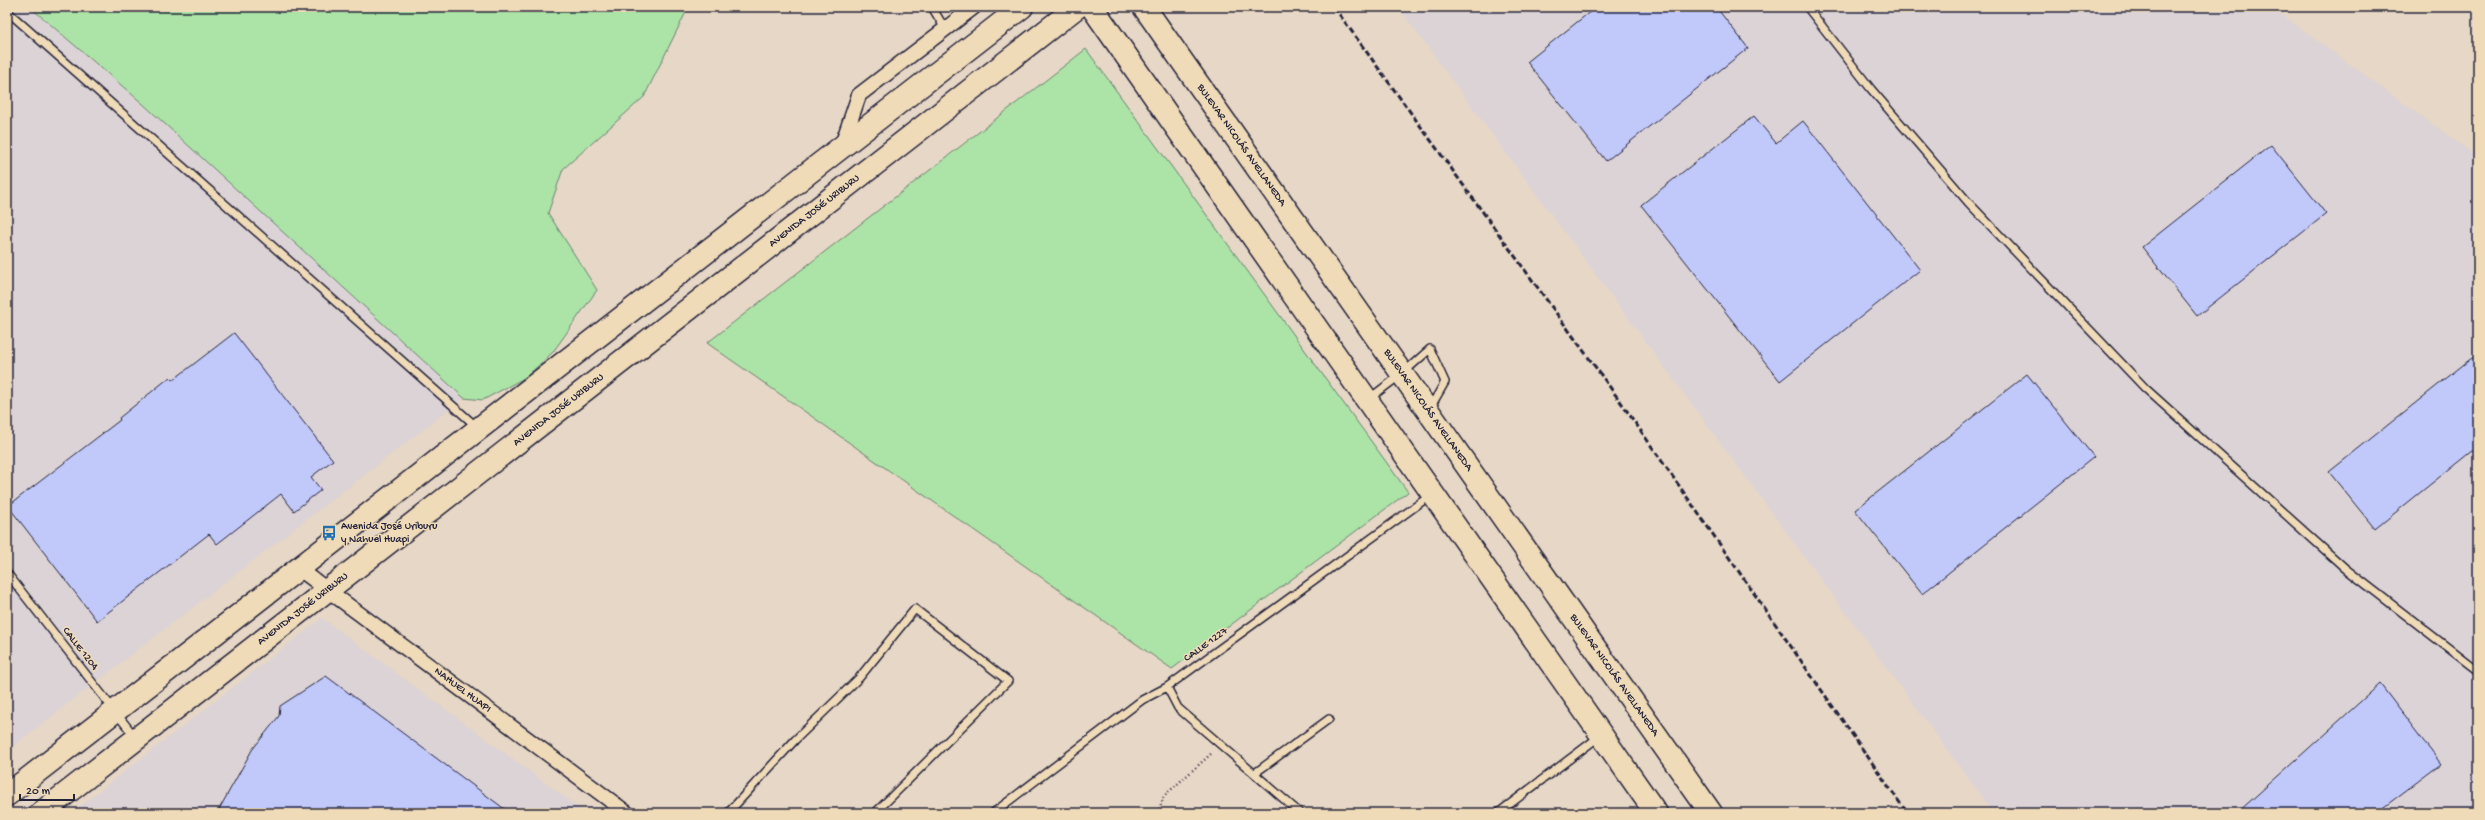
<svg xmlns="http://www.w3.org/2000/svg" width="2485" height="820" viewBox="0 0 2485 820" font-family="'Gochi Hand',sans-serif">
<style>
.built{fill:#dcd3d6}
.green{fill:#ace3a6;stroke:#678270}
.building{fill:#c1c9fb;stroke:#22223b}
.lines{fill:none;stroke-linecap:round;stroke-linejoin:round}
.service-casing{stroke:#22223b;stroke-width:10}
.minor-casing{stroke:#22223b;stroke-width:17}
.primary-casing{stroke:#22223b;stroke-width:25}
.path{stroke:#22223b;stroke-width:2.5;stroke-dasharray:1 3;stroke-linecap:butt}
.service{stroke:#f0dbb9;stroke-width:7}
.minor{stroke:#f0dbb9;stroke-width:14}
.primary{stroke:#f0dbb9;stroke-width:22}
.rail{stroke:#22223b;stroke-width:3;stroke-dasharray:6 3;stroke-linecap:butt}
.labels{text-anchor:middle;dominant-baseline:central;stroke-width:3;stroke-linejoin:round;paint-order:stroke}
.street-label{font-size:11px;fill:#22223b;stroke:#f0dbb9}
.poi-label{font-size:11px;fill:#22223b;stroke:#f0dbb9;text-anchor:start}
</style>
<rect width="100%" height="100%" fill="#e7d7c6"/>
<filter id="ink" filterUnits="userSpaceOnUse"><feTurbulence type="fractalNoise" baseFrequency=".025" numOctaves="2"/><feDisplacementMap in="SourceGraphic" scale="8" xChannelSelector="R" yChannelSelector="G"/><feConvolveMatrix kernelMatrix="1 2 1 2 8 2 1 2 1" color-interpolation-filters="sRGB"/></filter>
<g filter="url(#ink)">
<path class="built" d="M7,7h23l112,96 322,295 -457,353z
M1398,7h873l207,150v656h-484z
M322,618l264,195h-515z"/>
<path class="green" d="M30,7h656l1,3 -43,87 -81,72 -15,44 49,77 -44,62 -27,25 -43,23 -19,-2 -322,-295z
M1086,49l322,443 -236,177 -465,-326z"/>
<path class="building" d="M1596,7h120l32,41 -142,113 -79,-99z
M1754,116l22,27 27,-22 117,149 -140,111 -139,-176z
M2271,145l55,69 -129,102 -55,-69z
M234,333l99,127 -22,17 10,13 -27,21 -13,-17 -64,50 -8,-10 -112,87 -89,-115 112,-86 -1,-2 51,-41 3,3z
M2478,353v93l-103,83 -46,-57z
M2027,374l67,83 -172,137 -67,-84z
M326,676l184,137h-293l35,-63 27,-34 1,-10z
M2380,684l61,80 -65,49h-139z"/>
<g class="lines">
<g class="service-casing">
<path id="service" d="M932,7l13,22
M1807,7l64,82 97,113 177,186 201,181 132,102
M7,11l470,416
M1370,398l33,-25 27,-24 15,33 -15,26
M7,573l128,164
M1167,687l11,21 122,105
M1255,773l74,-54
M728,813l67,-73 64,-62 56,-69 93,72 -133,132
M993,813l149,-113 25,-13 264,-192
M1498,813l102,-77"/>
</g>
<g class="minor-casing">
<g id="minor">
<path d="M842,145l17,-50 115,-88"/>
<path id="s1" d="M298,568l329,245"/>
</g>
</g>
<g class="primary-casing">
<g id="primary">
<path d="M1092,7l564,806"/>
<path id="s2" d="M1144,7l567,806"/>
<path d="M7,795l1015,-788"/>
<path id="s3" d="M41,813l1036,-806"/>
</g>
</g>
<path class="path" d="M1158,813l6,-17 48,-43"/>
<use href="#service" class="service"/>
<use href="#minor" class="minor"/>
<use href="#primary" class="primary"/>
<path class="rail" d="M1334,7l286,394 287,412"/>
</g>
</g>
<defs>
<g id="bus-bare" transform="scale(1.2)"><path d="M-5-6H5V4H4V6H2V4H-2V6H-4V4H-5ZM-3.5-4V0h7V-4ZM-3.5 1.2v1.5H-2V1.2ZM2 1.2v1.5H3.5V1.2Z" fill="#1f6fb2" stroke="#f0dbb9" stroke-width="2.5" paint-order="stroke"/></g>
</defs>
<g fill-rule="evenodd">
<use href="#bus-bare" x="329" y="533"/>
</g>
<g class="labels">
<g class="street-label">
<text stroke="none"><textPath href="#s2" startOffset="169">BULEVAR NICOLÁS AVELLANEDA</textPath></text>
<text stroke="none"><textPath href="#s3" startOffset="980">AVENIDA JOSÉ URIBURU</textPath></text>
<text stroke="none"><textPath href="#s2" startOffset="493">BULEVAR NICOLÁS AVELLANEDA</textPath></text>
<text stroke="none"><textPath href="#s3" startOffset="656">AVENIDA JOSÉ URIBURU</textPath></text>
<text stroke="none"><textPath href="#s3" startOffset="332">AVENIDA JOSÉ URIBURU</textPath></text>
<text transform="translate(1206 645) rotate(-36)">CALLE 1227</text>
<text transform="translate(80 649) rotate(52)">CALLE 1204</text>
<text stroke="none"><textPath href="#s2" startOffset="817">BULEVAR NICOLÁS AVELLANEDA</textPath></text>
<text stroke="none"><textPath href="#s1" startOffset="205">NAHUEL HUAPI</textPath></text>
</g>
<g class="poi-label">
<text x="341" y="527">Avenida José Uriburu<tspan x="341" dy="13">y Nahuel Huapi</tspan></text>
</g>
</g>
<rect width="2485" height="820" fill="none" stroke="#f0dbb9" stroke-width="24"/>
<rect x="12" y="12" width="2461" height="796" fill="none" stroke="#22223b" stroke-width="1.5" filter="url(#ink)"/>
<path d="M20 794v6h54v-6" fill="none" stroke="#22223b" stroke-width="2"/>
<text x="26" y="794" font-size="12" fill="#22223b" stroke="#f0dbb9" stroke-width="3" paint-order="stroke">20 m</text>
</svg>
